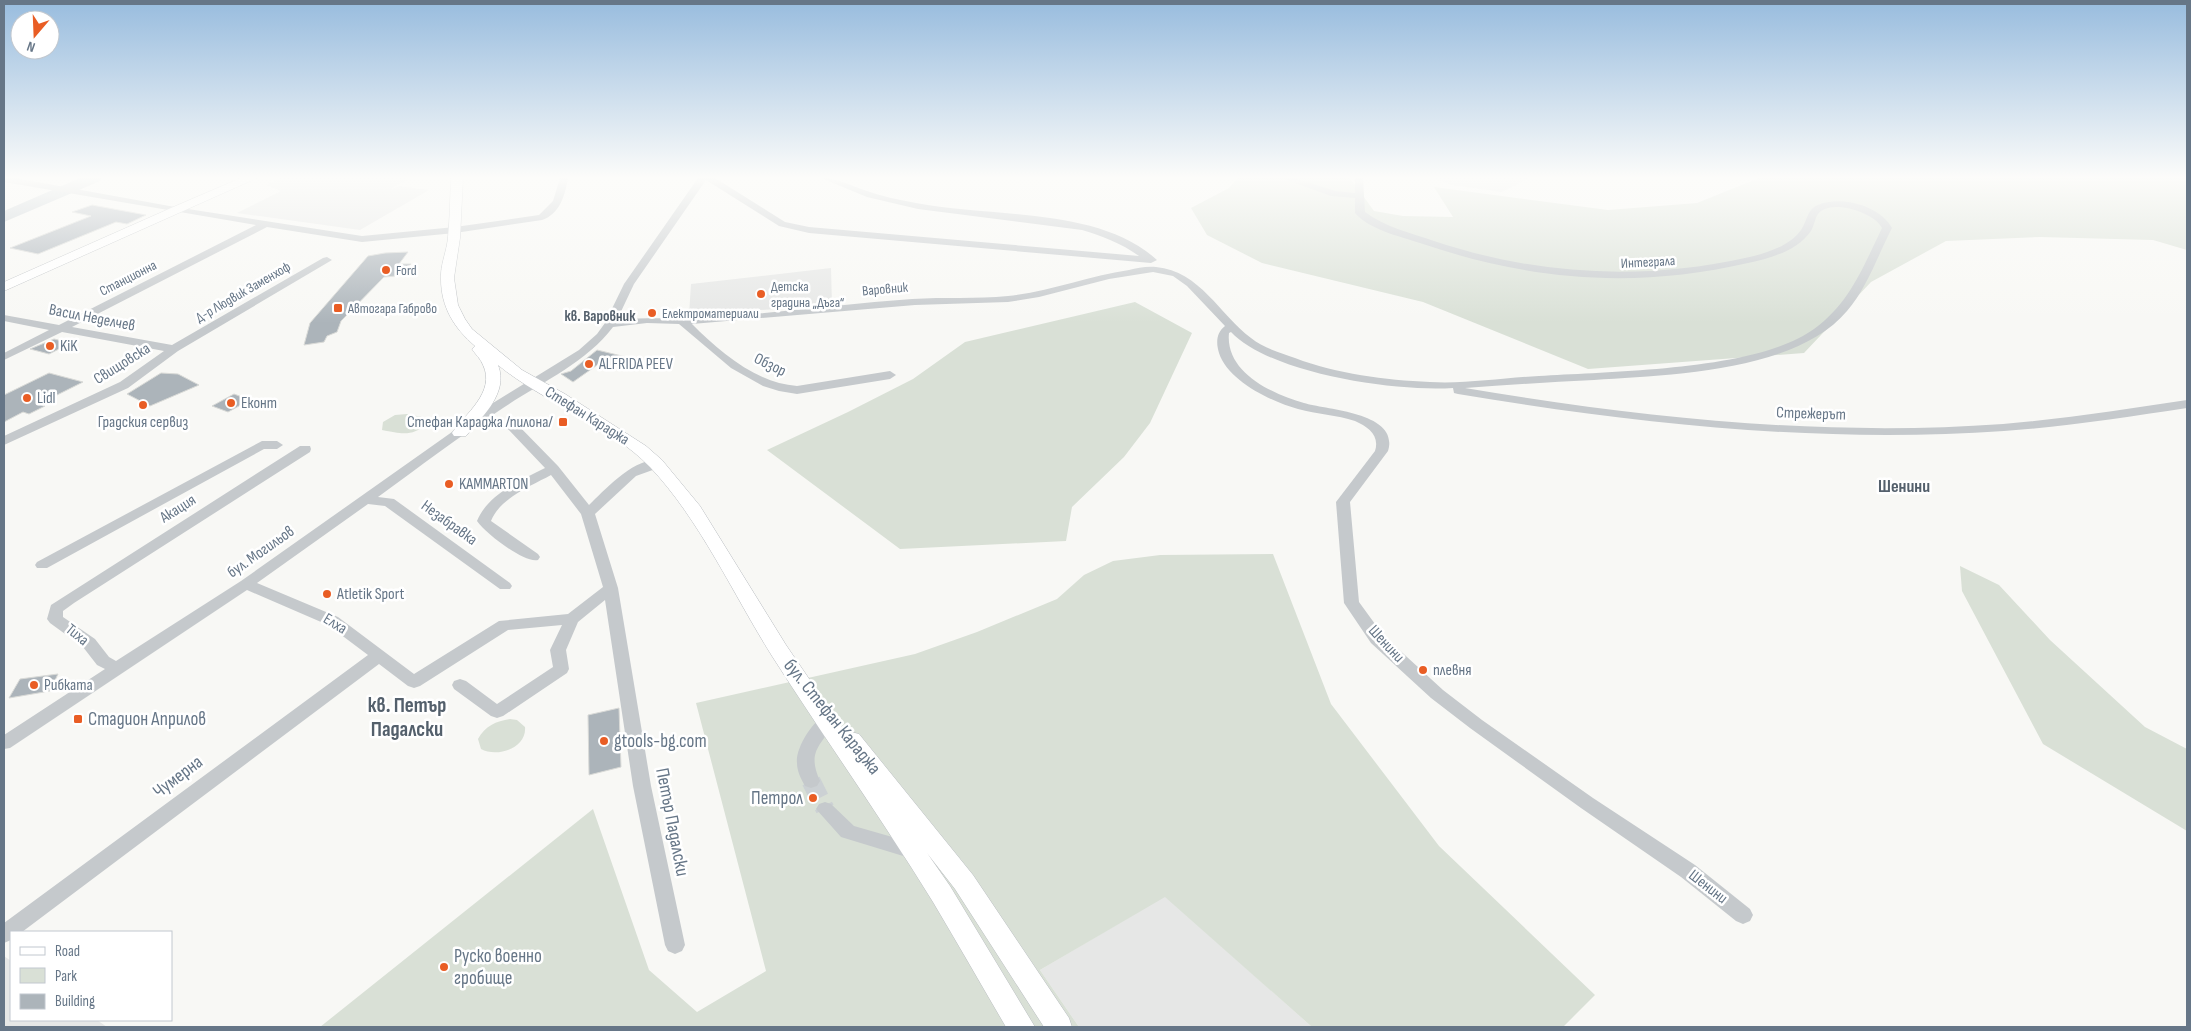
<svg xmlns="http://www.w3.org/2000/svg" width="2191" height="1031" viewBox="0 0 2191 1031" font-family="'Sofia Sans Condensed',sans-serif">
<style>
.built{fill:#e6e7e6}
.green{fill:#d9e0d6}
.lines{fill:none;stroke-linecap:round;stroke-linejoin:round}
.river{fill:#c0c9cf;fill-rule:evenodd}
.building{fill:#acb4ba;stroke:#d9dad7}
.minor-tunnel{stroke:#ccd1d4;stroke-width:19;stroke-dasharray:19 9;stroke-linecap:butt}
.major-casing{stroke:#b8bcc0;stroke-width:1}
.minor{fill:#c5c9cc;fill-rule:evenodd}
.major{fill:#fff;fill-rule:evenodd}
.poi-dot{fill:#e95d24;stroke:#fff;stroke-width:2}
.labels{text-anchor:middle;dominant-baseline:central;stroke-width:5;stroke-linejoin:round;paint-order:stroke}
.far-street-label{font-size:14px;fill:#667687;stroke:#fff}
.far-poi-label{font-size:14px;fill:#667687;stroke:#fff;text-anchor:start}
.far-neighbourhood-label{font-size:15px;font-weight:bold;fill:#54606c;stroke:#fff}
.street-label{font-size:16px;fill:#667687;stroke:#fff}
.poi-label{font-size:16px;fill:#667687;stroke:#fff;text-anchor:start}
.neighbourhood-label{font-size:18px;font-weight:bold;fill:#54606c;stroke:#fff}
.near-street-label{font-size:19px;fill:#667687;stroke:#fff}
.near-poi-label{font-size:19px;fill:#667687;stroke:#fff;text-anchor:start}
.near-neighbourhood-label{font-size:21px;font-weight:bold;fill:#54606c;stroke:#fff}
</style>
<rect width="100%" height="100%" fill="#f8f8f5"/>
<path class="built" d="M281,178h128l-18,11 8,-3 30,4 -69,40 -123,-17 44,-22 -15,-6z
M1433,178h97l-28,14 -50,-7z
M831,268l1,37 -143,10 2,-31z
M1165,896l147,131h-233l-39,-57z
M4,956l7,5v59h86l10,7h-103z"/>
<path class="green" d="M1237,178h113l24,33 29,5 50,1 -19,-30 174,23 89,-7 62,-25h428v72l-34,-10 -113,-3 -94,4 -75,41 -67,71 -216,16 -165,-67 -161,-39 -55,-28 -16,-27 38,-20z
M1135,302l57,31 -42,90 -26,34 -52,50 -6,34 -166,8 -133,-99 81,-38 65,-33 52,-37z
M407,414l15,3 7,6c-18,14 -26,11 -47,7l1,-8 12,-7z
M1273,554l58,150 108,142 156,149 -32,32h-251l-147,-130 -125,73 39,57h-759l273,-218 56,161 48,42 69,-41 -70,-268 219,-49 62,-22 80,-33 27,-24 29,-14 47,-6z
M1960,566l39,19 51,55 95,87 42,22v82l-144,-87 -81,-153z
M510,719l7,1 8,7c2,21 -28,31 -44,22l-3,-10c7,-13 18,-18 32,-20z"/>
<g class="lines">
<path class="river" d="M80,178h22l-2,3 -96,41v-11z"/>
</g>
<path class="building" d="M92,205l54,10 -19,9 -11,-2 -78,32 -28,-6 81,-32 -19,-4z
M408,252l-9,12h12l-14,12 -13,1 -43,44 -4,11 -10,4 -3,6 -20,3 6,-22 58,-67 17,-3z
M54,339l17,4 -22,11 -19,-5z
M597,350l29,7 -13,9 -13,-3 -27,19 -12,-8 10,-3z
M49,373l34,9 -44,22 6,2 -16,8 -6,-2 -19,10v-27z
M161,373l17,1 21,11 -49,21 -23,-12z
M234,394l16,6 -22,12 -16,-6z
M58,674l-8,17 -41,7 11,-19z
M619,708l2,59 -32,8 -1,-60z"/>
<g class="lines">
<path class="minor-tunnel" d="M811,781l14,28"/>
<g class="major-casing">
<path id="major" d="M241,178h16l-253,113v-9l167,-74z
M451,178h12l-3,60 -6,40 4,27 7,14 7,10 50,41 43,24 81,52 16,14 38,46 86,139 60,88 5,-1 8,2 114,141 96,143 3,9h-28l-89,-138 -28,-36 23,33 85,141h-29c-24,-41 -48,-83 -73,-125 -51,-83 -108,-163 -161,-246 -39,-62 -72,-136 -122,-189 -42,-43 -107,-65 -152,-102 11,28 -16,52 -32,71h-12l-2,-3c13,-19 44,-41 31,-68 -2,-6 -8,-11 -11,-16l3,-3c-21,-18 -34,-39 -34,-67 -1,-14 6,-28 7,-42 2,-20 2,-39 3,-59z"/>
</g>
<path class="minor" d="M4,178h11l160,29 187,29 93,-9 84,-12 14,-14 7,-23h8c-3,17 -8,36 -26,42l-87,13 -93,9 -95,-15 -195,100 100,18 151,-87 4,-1 5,3 -154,91 -50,37 -124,57v-9l116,-54 44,-31 -102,-19 -58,28v-7l45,-23 -45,-9v-6l55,10 197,-100 -252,-43z
M698,178h17l70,44 24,5 330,29c-18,-13 -37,-20 -57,-26l-164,-21 -51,-12 -46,-19c16,0 28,7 43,12 17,6 35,10 52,13 75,15 182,3 241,57l-6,3 -342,-30 -30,-7 -73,-46 -72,104 -17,36c28,-3 55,-1 83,-2 70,-4 141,-14 212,-19 32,-2 64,0 96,-3 41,-4 80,-20 121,-26 8,-2 18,-4 27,-3 44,4 64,48 95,71 12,10 30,15 44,20 42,16 90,22 135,24 35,2 73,-4 109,-6 73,-5 217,-5 275,-47 36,-26 49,-62 68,-101 -7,-15 -46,-28 -61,-17 -6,4 -6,13 -10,20 -14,20 -40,27 -63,32 -114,26 -217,18 -328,-20 -21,-7 -50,-13 -65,-30v-15l-24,-2 -50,-18h14l40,13 20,2v-15h8l2,34c20,15 46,21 69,29 102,34 206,40 311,17 19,-4 44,-11 56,-28 6,-8 6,-21 17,-25 23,-10 62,1 74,23 -14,27 -25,60 -45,83 -51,61 -179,64 -253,69 -43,2 -86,5 -129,8 178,30 358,49 538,36 62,-5 123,-15 184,-24v8c-61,9 -122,19 -183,23 -183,13 -366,-7 -546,-37l-4,-1 -1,-5c-57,4 -182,-14 -222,-56l-2,1c-4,39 43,61 75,70 22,7 96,9 84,48l-38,51 9,100 24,33 60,55 39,30 111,78 102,67 55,44 3,6 -3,6 -7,3 -7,-3 -55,-44 -100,-69 -111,-80 -39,-30 -60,-55 -27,-40 -8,-101 39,-51c5,-16 -7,-24 -20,-30 -18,-6 -38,-7 -57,-12 -26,-7 -70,-28 -79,-56 -3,-10 -3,-20 6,-27l-38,-40 -14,-10 -20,-4 -44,7 -70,18 -31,5 -93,3 -223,19c28,28 64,59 105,62l93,-15 6,4 -6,4 -93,15 -18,-3 -16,-5 -32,-18 -52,-44 -32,-1 -34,4c-27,36 -73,56 -110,81 -43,28 -84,59 -125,89l16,2 116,84 2,3 -2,3h-10l-115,-83 -17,-2 -111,79 81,34 76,57 85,-53 69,-7 35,-27 -22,-73 -30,-39c-20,11 -51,23 -60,46l47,33 2,3 -2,3c-13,4 -53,-27 -61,-39 11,-27 43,-40 68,-53l-39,-41 -2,-3 2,-3h8l44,45 31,39c16,-15 47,-50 72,-44l1,3 -1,3 -25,9 -41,38 23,74 33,198 34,159 -3,6 -7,3 -7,-3 -3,-6 -32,-159 -28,-186 -27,22 -12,28 3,19 -2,4 -64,43 -6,2 -6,-2 -37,-27 -2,-4 2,-4 6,-2 6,2 31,23 56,-37 -3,-17 12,-25 -54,5 -88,56 -6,2 -6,-2 -29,-22 -357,268h-11v8l-7,3v-20l364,-268 -40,-30 -81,-35 -237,158 -6,1v-14l101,-66 -8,-4 -14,-18 -33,-24 -3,-4 4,-14 249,-159h10l1,3 -1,3 -236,151 -11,8v6l32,22 14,18 7,4 125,-80 252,-178 86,-53 18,-16 8,-11 19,-39z
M262,441h15l6,4 -6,4h-13l-217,119h-10l-2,-3 2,-3z
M827,715l6,2 2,4c-13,25 -29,29 -15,60l-3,5 -6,2 -6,-2c-4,-7 -8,-15 -8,-23 -2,-14 16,-44 30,-48z
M825,802l6,2 23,22 66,19 2,6 -2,6 -7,2 -72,-22 -25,-28 3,-5z"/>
<use href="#major" class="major"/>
</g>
<linearGradient id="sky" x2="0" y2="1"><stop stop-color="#98bcde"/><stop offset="0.55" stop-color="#fcfcfa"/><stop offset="1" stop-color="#fcfcfa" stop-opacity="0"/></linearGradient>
<rect width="2191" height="323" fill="url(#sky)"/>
<g class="poi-dot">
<circle cx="386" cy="270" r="5"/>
<circle cx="761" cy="294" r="5"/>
<rect x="333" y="303" width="10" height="10" rx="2.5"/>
<circle cx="652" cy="313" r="5"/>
<circle cx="50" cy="346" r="5"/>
<circle cx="589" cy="364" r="5"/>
<circle cx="27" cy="398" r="5"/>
<circle cx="231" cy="403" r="5"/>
<circle cx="143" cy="405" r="5"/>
<rect x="558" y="417" width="10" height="10" rx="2.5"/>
<circle cx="449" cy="484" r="5"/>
<circle cx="327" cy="594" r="5"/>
<circle cx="1423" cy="670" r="5"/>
<circle cx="34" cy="685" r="5"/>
<rect x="73" y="714" width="10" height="10" rx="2.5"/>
<circle cx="604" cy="741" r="5"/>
<circle cx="813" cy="798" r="5"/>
<circle cx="444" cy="967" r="5"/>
</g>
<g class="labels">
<g class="far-street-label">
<text transform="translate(1648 262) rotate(-3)">Интеграла</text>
<text transform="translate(128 278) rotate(-27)">Станционна</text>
<text transform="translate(885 289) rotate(-5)">Варовник</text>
<text transform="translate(243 292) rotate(-30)">Д-р Людвик Заменхоф</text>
</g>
<g class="far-poi-label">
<text x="396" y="270">Ford</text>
<text x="771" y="286">Детска<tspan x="771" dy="16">градина „Дъга“</tspan></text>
<text x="348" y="308">Автогара Габрово</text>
<text x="662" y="313">Електроматериали</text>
</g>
<g class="far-neighbourhood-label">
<text x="600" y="316">кв. Варовник</text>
</g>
<g class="street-label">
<text transform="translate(92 318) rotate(11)">Васил Неделчев</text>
<text transform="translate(122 364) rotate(-32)">Свищовска</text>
<text transform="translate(770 365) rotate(26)">Обзор</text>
<text transform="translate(1811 414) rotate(2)">Стрежерът</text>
<text transform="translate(587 416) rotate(32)">Стефан Караджа</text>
<text transform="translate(178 509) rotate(-32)">Акация</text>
<text transform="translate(449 523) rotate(36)">Незабравка</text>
<text transform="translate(261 552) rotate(-35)">бул. Могильов</text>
<text transform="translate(335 624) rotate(31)">Елха</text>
<text transform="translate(77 635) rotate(39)">Тиха</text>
<text transform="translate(1386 644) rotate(47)">Шенини</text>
<text transform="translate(1708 887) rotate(38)">Шенини</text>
</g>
<g class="poi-label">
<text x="60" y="346">KiK</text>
<text x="599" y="364">ALFRIDA PEEV</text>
<text x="37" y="398">Lidl</text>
<text x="241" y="403">Еконт</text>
<text x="143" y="422" text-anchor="middle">Градския сервиз</text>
<text x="553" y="422" text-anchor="end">Стефан Караджа /пилона/</text>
<text x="459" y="484">KAMMARTON</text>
<text x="337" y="594">Atletik Sport</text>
<text x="1433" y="670">плевня</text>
<text x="44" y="685">Рибката</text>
</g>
<g class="neighbourhood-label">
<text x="1904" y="486">Шенини</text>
</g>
<g class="near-street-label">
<text transform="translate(832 717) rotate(51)">бул. Стефан Караджа</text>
<text transform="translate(178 777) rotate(-37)">Чумерна</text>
<text transform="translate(672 822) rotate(79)">Петър Падалски</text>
</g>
<g class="near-poi-label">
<text x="88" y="719">Стадион Априлов</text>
<text x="614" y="741">gtools-bg.com</text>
<text x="803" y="798" text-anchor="end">Петрол</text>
<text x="454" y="956">Руско военно<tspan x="454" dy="22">гробище</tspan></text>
</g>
<g class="near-neighbourhood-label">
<text x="407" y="705">кв. Петър<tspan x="407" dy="24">Падалски</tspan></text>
</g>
</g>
<rect width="2191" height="1031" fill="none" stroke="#667687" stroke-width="10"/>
<rect x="10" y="931" width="162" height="90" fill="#ffffff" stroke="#c2c8cf"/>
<rect x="20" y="947" width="25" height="8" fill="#ffffff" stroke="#c2c8cf"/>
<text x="55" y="956" font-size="15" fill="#667687">Road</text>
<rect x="20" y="968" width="25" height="15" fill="#d9e0d6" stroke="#c2c8cf"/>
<text x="55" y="981" font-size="15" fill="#667687">Park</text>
<rect x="20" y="994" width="25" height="15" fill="#acb4ba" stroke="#c2c8cf"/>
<text x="55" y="1006" font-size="15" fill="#667687">Building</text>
<g transform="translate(35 35) rotate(199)"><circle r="24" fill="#ffffff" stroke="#c2c8cf"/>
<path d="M0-4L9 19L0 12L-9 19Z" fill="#e95d24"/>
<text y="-8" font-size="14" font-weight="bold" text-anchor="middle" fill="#667687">N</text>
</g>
</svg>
